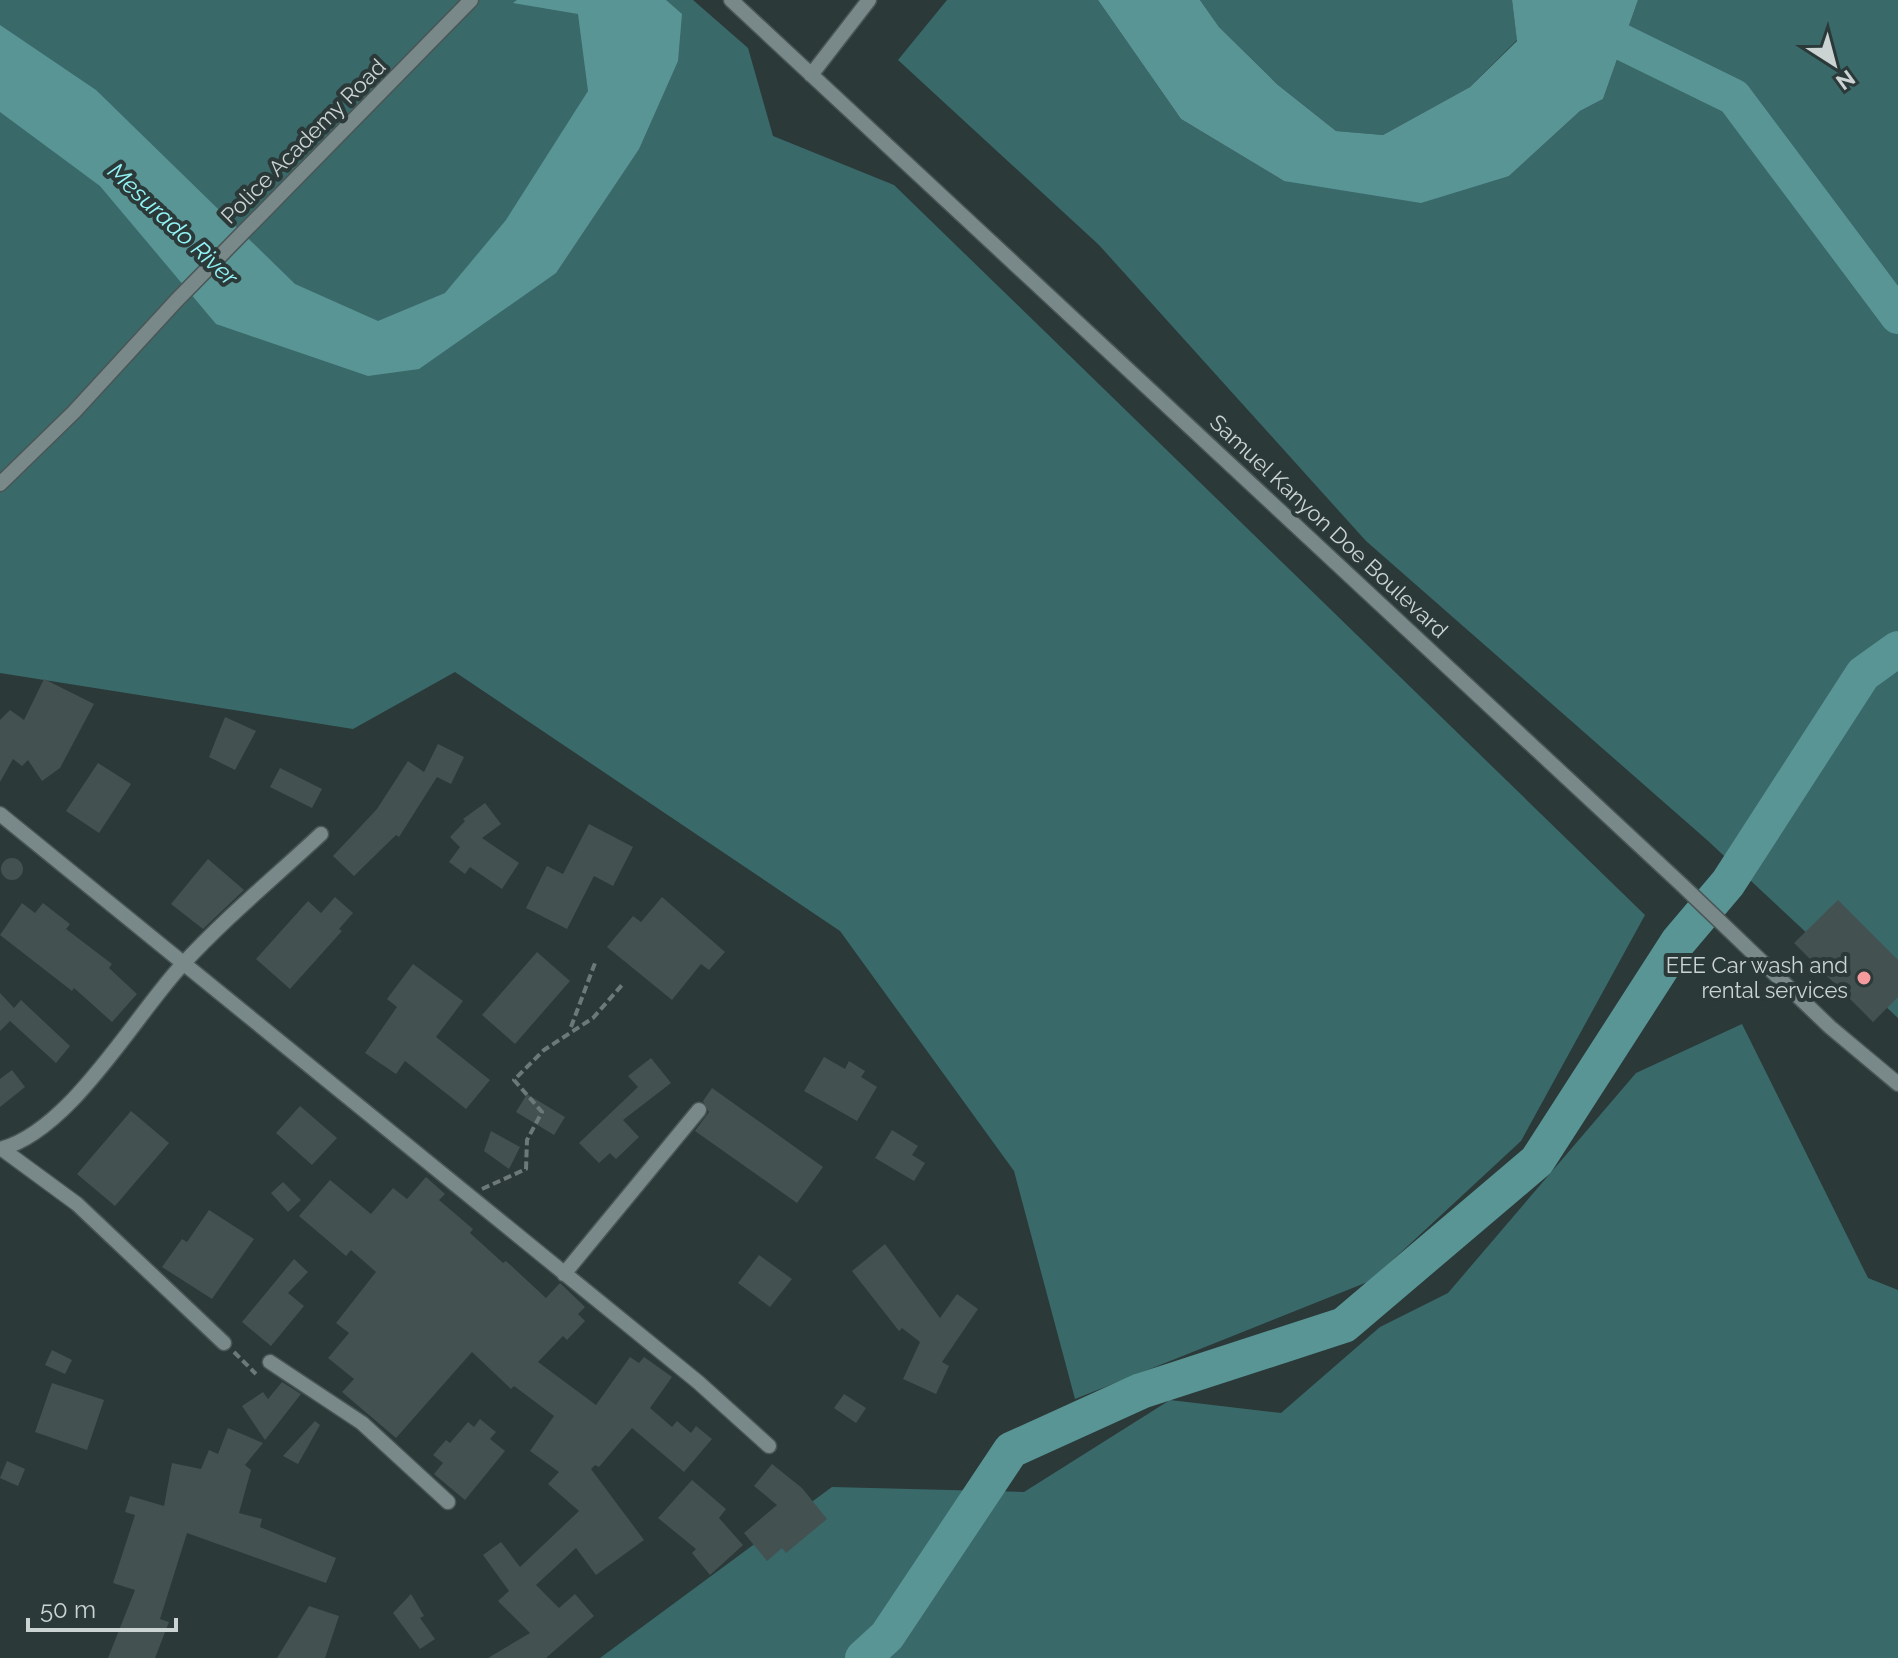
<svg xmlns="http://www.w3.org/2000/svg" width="1898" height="1658" viewBox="0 0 1898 1658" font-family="Raleway,sans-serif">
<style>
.green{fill:#3a696a}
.water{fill:#5a9596}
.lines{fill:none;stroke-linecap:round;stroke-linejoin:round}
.river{stroke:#5a9596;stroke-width:36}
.building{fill:#435151}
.minor-casing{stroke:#4a5656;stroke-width:17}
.path{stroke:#6d7979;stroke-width:4;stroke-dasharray:8 4;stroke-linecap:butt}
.minor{stroke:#798888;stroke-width:14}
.poi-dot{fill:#f59b9e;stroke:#2b3939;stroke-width:3}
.labels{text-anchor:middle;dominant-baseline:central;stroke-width:8;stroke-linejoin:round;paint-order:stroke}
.street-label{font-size:22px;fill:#cbd3d3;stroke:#2b3939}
.poi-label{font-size:22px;fill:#cbd3d3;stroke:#2b3939;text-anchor:end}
.water-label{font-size:24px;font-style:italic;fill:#93f4f6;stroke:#2b3939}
</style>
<rect width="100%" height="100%" fill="#2b3939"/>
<path class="green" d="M0,0h693l55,48 25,88 121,49 751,730 -124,226 -151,140 -295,118 -61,-228 -174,-240 -385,-259 -102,57 -353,-56z
M947,0h151l83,119 103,62 225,-5 71,-65 23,-12 35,-99h260v1018l-191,-178 -341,-299 -267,-296 -201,-185z
M1200,0h312l5,40 -47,47 -87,48 -47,-4 -58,-46 -59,-58z
M1742,1024l126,254 30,12v368h-1298l232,-171 192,5 146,-92 111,13 99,-86 68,-34 188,-220z"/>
<path class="water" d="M517,0h149l16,14 -4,47 -39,88 -83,124 -137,96 -51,7 -152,-52 -116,-138 -100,-74v-87l96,65 199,194 83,37 67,-28 61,-73 82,-129 -10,-77 -65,-11z
M1098,0h102l19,27 59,58 58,46 47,4 87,-48 47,-46 -5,-41h126l-35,99 -23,12 -71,65 -88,27 -137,-22 -103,-62z"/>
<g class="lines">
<path class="river" d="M1591,27l143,70 164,219
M863,1658l24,-22 124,-186 130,-59 203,-66 193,-164 141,-219 50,-59 135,-209 35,-25"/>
</g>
<path class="building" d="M44,679l50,25 -34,64 -18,13 -14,-21 -6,6 -9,-7 -13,23v-62l10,-10 14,10z
M225,717l31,14 -21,39 -26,-13z
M438,744l26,13 -13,27 -14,-7 -38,60 -3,-2 -42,41 -21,-20 44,-47 31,-48 16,11z
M98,763l33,21 -32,49 -33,-22z
M280,768l42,21 -10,19 -42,-21z
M485,803l16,21 -19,14 37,25 -17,26 -32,-22 -5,7 -16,-12 11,-15 -10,-10 15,-16 -2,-2z
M589,824l44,23 -20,39 -19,-10 -27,53 -41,-21 21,-42 16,8z
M1 869a11 11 0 1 1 22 0a11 11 0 1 1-22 0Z
M208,859l36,31 -41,39 -32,-25z
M335,897l18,16 -14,16 3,2 -52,58 -34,-30 52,-58 13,12z
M662,897l63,55 -16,18 -8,-6 -29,36 -65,-53 26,-31 8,6z
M1838,900l60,60v37l-25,25 -79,-79z
M22,903l13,10 8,-10 27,21 -4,5 46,35 -3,4 28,26 -25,28 -38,-34 -2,3 -72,-56z
M537,952l33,29 -55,63 -33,-29z
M413,964l50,37 -27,36 54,43 -24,29 -61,-48 -9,13 -31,-21 32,-46 -10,-8z
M0,993l14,15 7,-8 49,46 -14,17 -46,-42 -10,10z
M824,1057l21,12 4,-8 16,10 -4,6 16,10 -20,34 -53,-30z
M651,1058l20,25 -48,37 16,17 -23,22 -6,-6 -11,10 -20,-20 59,-56 -10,-11z
M12,1070l13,17 -25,20v-28z
M712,1088l111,79 -26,36 -102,-72 14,-19 -6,-11z
M527,1094l38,23 -11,18 -38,-23z
M300,1106l37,32 -25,27 -36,-32z
M131,1111l38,32 -54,63 -38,-32z
M892,1130l26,16 -6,9 13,8 -11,18 -39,-23z
M491,1131l29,16 -11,22 -25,-18z
M426,1177l19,17 -6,6 34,29 -3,4 33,30 3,-2 40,37 14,-15 25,24 -7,7 7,7 -18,19 -4,-4 -25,26 58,43 34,-48 9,6 5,-6 28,20 -22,31 22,19 5,-6 14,12 5,-7 16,13 -28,33 -52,-44 -33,39 -4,-2 -4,4 53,71 -48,35 -20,-27 -40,37 23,23 16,-14 19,22 -48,42h-58l42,-25 -32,-32 11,-10 -26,-36 18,-13 19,25 59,-56 -31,-27 11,-12 -29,-21 24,-35 -40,-30 -3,3 -39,-37 -76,86 -54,-46 12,-13 -26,-21 21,-25 -13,-10 40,-51 -25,-22 -5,6 -47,-40 31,-36 41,34 22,-26 14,11z
M283,1182l18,18 -13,12 -17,-19z
M209,1210l45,29 -42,60 -50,-32 20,-28 5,3z
M885,1244l55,74 17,-24 21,15 -36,53 7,4 -13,28 -33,-15 17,-37 -18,-14 -3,3 -47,-60z
M759,1255l33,24 -22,28 -32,-24z
M294,1259l14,13 -20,21 16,13 -33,40 -29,-24z
M52,1350l20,10 -7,14 -20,-9z
M282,1382l19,12 -36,46 -23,-34 21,-14 5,7z
M52,1383l52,17 -17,50 -52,-18z
M844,1394l22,14 -10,15 -22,-15z
M480,1419l16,13 -6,7 15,12 -40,49 -31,-26 9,-11 -10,-8 13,-15 4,3 18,-21 6,5z
M315,1421l5,4 -22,39 -15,-8z
M228,1428l35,15 -18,22 6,5 -12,43 23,6 -2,8 76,31 -10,25 -139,-50 -27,86 9,3 -14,36h-47l27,-68 -22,-7 22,-68 -10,-3 5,-16 34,10 8,-43 29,6 8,-19 9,4z
M7,1461l18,8 -7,17 -18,-8z
M772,1464l30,24 25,31 -41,34 -4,-5 -15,13 -23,-28 33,-28 -23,-19z
M692,1480l34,29 -7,9 24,27 -33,30 -18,-22 4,-4 -38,-31z
M411,1594l13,22 -4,2 15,21 -15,10 -27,-36z
M309,1606l30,10 -14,42h-48z"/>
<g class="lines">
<g class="minor-casing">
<path id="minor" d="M731,0l951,885 148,142 68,57
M811,75l58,-75
M0,484l74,-72 102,-111 295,-301
M0,814l698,568 71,64
M0,1149c70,-18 133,-131 182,-184 43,-47 93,-88 139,-131
M2,1149l75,55 147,139
M564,1274l135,-164
M270,1362l92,61 86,79"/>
</g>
<path class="path" d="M571,1027l24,-64
M482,1189l44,-20 1,-29 15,-28 -28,-32 30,-30 49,-32 29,-33
M234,1352l22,22"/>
<use href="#minor" class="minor"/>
</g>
<circle class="poi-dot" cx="1864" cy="978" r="8"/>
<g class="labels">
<g class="street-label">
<text transform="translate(303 141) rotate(-45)">Police Academy Road</text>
<text transform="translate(1329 526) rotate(43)">Samuel Kanyon Doe Boulevard</text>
</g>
<g class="poi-label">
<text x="1848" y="965">EEE Car wash and<tspan x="1848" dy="25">rental services</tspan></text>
</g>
<g class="water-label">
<text transform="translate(173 224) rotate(43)">Mesurado River</text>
</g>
</g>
<g transform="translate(1834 64) rotate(144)" stroke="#2b3939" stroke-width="6" paint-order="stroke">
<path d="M0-6L14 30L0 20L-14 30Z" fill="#cbd3d3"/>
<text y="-12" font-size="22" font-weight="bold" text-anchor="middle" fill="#cbd3d3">N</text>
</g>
<path d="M28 1618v12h148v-12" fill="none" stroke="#cbd3d3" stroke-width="4"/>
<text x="40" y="1618" font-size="24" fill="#cbd3d3" stroke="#2b3939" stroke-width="6" paint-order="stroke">50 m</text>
</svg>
